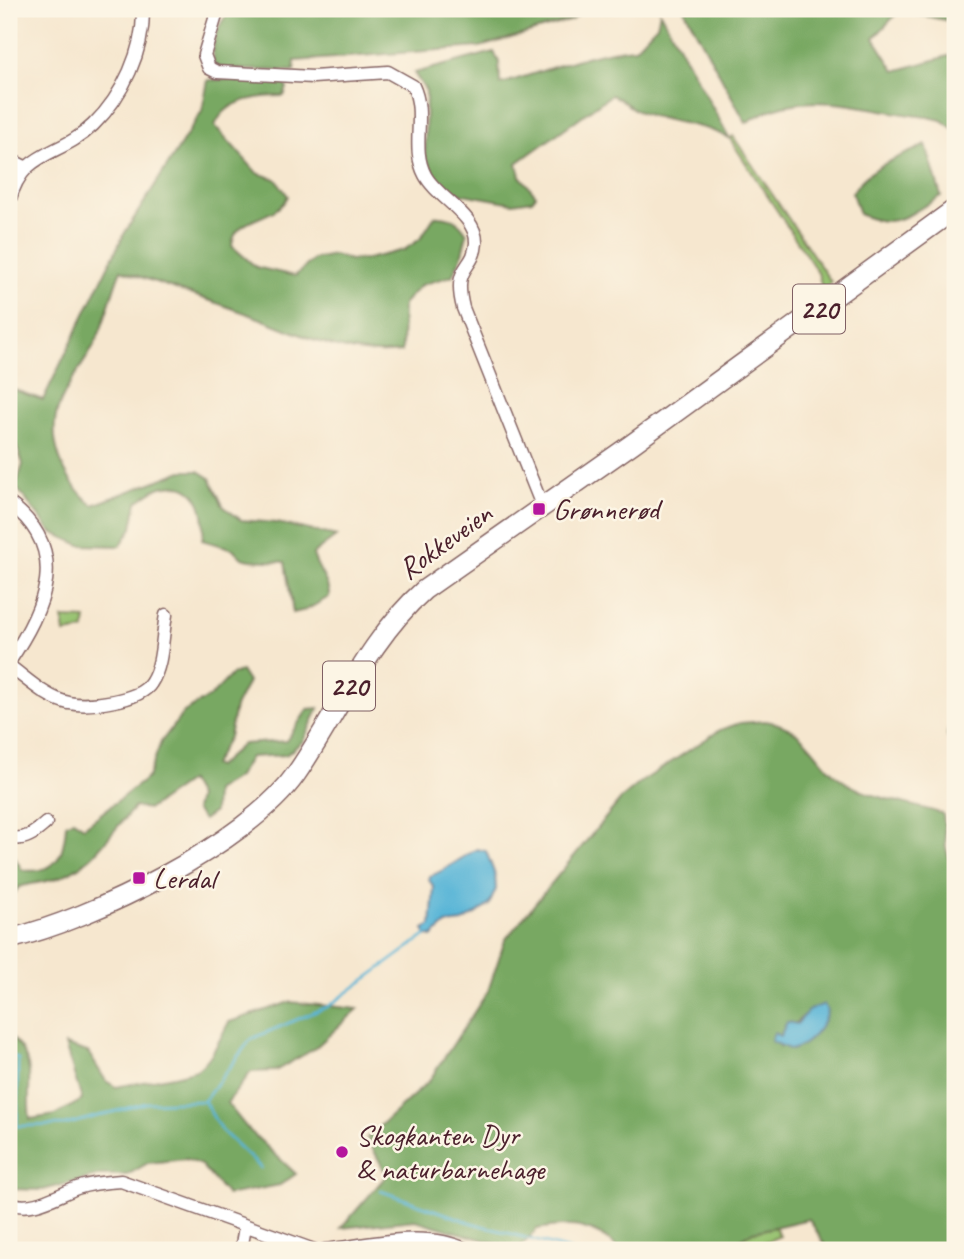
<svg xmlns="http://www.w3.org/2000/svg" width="964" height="1259" viewBox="0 0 964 1259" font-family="Caveat,sans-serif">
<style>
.green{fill:#96c26f;stroke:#70704d;stroke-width:2}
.forest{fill:#78a862;stroke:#616446;stroke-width:2;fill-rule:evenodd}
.water{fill:#59b5d7;stroke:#526a81;stroke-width:2}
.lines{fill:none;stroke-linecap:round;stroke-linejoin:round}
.stream{stroke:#59b5d7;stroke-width:2.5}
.street-casing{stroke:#866564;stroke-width:15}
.primary-casing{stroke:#866564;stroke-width:22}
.street{stroke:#fff;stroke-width:12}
.primary{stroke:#fff;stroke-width:19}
.poi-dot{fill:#b5179e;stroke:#fcf5e5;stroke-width:2.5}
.labels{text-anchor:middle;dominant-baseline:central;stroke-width:5;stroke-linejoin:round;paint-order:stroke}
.shield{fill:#fcf5e5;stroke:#7f5f63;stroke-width:2}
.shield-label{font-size:28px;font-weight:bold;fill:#4a1f2b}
.poi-label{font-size:30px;fill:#4a1f2b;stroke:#fcf5e5;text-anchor:start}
.street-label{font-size:30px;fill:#4a1f2b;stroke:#fcf5e5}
</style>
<rect width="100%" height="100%" fill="#fcf5e5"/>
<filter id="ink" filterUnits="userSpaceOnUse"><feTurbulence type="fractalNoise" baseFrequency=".0143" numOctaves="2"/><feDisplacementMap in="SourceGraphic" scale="14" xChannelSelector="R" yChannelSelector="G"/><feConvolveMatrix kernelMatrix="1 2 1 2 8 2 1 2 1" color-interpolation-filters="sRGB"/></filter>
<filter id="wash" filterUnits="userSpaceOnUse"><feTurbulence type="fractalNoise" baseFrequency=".00686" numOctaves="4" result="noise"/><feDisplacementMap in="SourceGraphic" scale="28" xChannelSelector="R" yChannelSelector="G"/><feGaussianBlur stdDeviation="1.57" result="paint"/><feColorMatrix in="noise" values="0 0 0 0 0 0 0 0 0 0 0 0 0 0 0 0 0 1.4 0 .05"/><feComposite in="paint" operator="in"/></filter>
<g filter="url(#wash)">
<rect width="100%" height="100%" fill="#f6e7cf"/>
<path class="green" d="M733,136l98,146 -8,9 -5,-18 -88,-134z
M63,618l23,1 -2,11 -19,3z
M775,1227l5,9 -34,14h-78l15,-8 48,3 22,-13z"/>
<path class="forest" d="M233,9h352l-13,11 -92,27 -185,14 -1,10 -72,-2 -8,-5c-4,-19 4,-43 19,-55z
M684,9h271v13l-56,-11 -25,27 21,33 60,-17v76l-14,-10 -13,-3c-62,-6 -126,-33 -182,6z
M660,12l70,127c-28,-17 -60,-15 -90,-27 -11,-4 -17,-13 -29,-17l-94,68 3,13 16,19 -4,5 -19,3 -61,-11 -15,-13 -12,-23 1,-65 -12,-18 80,-21 5,10 1,22c45,-12 89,-33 135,-36l22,-23z
M244,79l38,2 5,7 -3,8c-25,0 -59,3 -69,30l42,47 19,6 12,17c-13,27 -54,18 -56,50l24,21 39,9 19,-17 20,-4 16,5 17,-1 37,-9 16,-11 15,-23c16,-1 24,5 32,18l-6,24 -9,18 -31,9 -18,19 -1,48c-58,7 -102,-19 -154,-38 -42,-15 -85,-29 -127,-44 -10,23 -14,48 -25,71 -10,21 -26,39 -35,60 -17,37 3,81 32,104l89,-34h17l11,7 13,28 18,14 36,3 60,13 -24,18c4,16 17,28 16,43l-23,13 -13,3 -8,-51 -35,-2 -8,-2 -9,-9 -31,-9c6,-29 -4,-62 -41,-53 -8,2 -17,11 -24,15l-5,26 -12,18 -40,-1 -29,-13 -35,-45 7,-23 -13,-35 -1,-41 34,12 81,-166 78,-123 6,-31z
M926,145l15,51c-32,18 -45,35 -82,18l-7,-21c15,-26 48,-36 74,-48z
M241,671l7,11 -13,25 -6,30 -16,28 4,2 26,-23 43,-3 22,-32 11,-1 -16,33 -17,14 -36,2 -12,20 -23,14 -1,21 -11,8 -8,-10 3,-13 -9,-16 -40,28 -14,-2c-25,25 -37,53 -73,69 -12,6 -29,7 -43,11l-10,14v-48l5,3 8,14c35,5 42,-15 44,-46l7,-4 11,7 64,-50 13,-35 23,-30 27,-16 20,-21z
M955,712v44l-8,-22z
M765,721c46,6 49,42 80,61 29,18 66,21 98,32l3,34 9,30v372h-127l-19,-31 -56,13 -22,13 -36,4 -13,-7 -14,8h-48c-26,-26 -49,-27 -83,-21l-19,21 -103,-30 -74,8 46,-53 -20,-37 62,-57 59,-90 17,-51 116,-141 20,-17 79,-52 20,-7zM824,1005l-44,42v-11c15,-11 26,-26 44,-31z
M290,1002l68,7 -44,40 -39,22 -24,1 -24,31 20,25 49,46 -16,11 -53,10 -26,-30 -15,-6 -38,4 -21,12h-26l-58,15 -34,-1v-154c31,29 16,48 21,84l25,-4 27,-15 -17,-55 23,7 18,29 10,6c16,-4 74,-12 82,-18 15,-12 22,-31 31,-47z"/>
<path class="water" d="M477,849l9,2 9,24 1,14 -7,16 -26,17 -17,2 -14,13 -6,-2 -2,-6 7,-4 3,-38 -5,-7 1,-4c16,-5 31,-19 47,-27z
M824,1004l3,7c-4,17 -19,34 -36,39l-20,-9 3,-8 6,3 7,-14 10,2 12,-14z"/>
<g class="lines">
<path class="stream" d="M9,1055l9,4 -1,67 48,-1 81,-22 58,-2 17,29 40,38
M204,1101l47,-62 78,-33 97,-71
M381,1191l91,32 98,27"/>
</g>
</g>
<g filter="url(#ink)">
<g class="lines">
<g class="street-casing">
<path id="street" d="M218,9l-14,46 5,13 8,4 96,5 75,-5 25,14c14,29 -3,61 12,89 12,23 52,40 51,68 -2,28 -24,21 -13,65l80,200
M9,159l16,8
M9,202c14,-54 50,-44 84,-77 30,-29 51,-75 50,-116
M9,503c63,47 36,105 0,159
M9,666c17,12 38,33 60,37 19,4 71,-2 82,-20 12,-18 11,-47 15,-68
M9,838c16,3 26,-5 37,-15
M9,1203c24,9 46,-7 68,-15 15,-5 28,-6 44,-7l193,69
M241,1250l4,-23
M325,1250c44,-5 101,-21 142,0"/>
</g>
<g class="primary-casing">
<path id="primary" d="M9,939c82,-19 239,-96 287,-165 43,-62 71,-133 128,-184l208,-146 323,-235"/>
</g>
<use href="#street" class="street"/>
<use href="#primary" class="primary"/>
</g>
</g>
<g class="poi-dot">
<rect x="532" y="502" width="14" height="14" rx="3.5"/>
<rect x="132" y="871" width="14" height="14" rx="3.5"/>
<circle cx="342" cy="1152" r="7"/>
</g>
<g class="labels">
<g class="shield">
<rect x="793" y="284.5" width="52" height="49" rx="5"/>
<rect x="323" y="661.5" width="52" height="49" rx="5"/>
</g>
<g class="shield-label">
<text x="819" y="309">220</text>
<text x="349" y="686">220</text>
</g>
<g class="poi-label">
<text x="553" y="509">Grønnerød</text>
<text x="153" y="878">Lerdal</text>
<text x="356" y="1135">Skogkanten Dyr<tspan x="356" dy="34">&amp; naturbarnehage</tspan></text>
</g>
<g class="street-label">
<text transform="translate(445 541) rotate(-36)">Rokkeveien</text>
</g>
</g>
<rect width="964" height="1259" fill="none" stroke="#fcf5e5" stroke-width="35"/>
</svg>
